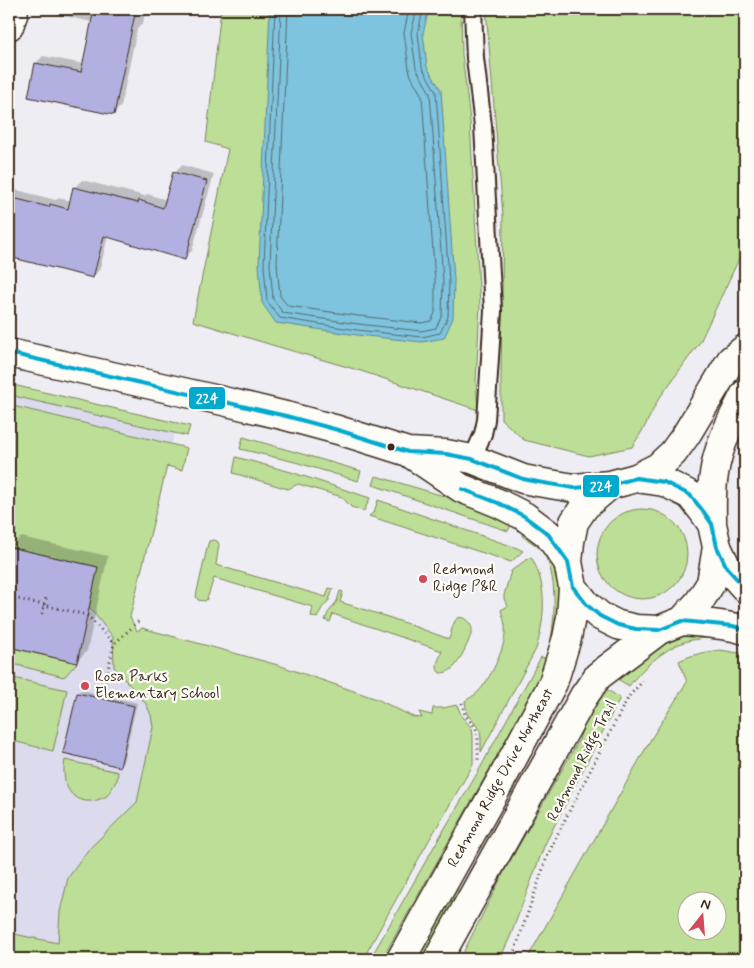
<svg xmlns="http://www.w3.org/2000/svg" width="754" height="968" viewBox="0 0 754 968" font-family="Mynerve,sans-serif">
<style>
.built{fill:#dcdbee}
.green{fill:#bcde97;stroke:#7c845a;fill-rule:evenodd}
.water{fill:#7ec4df;stroke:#638692}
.shadow{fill:#0003}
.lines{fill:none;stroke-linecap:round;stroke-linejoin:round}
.shore{stroke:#56686b;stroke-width:1}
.building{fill:#b2b0e1;stroke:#3b2a1e}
.service-casing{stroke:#3b2a1e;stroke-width:20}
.minor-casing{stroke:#3b2a1e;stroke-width:31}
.tertiary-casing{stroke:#3b2a1e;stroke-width:31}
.path{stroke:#3b2a1e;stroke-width:3;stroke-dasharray:1 4;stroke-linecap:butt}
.service{stroke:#fdfcf7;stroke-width:16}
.minor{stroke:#fdfcf7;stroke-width:28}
.tertiary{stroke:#fdfcf7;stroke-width:28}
.bus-1-casing{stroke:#fdfcf7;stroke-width:8}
.bus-1{stroke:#00a9ce;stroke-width:4}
.bus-dot{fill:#3b2a1e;stroke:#fdfcf7;stroke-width:2}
.poi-dot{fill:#d1495b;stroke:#fdfcf7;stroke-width:2}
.labels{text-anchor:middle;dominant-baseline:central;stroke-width:4.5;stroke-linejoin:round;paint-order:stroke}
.poi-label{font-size:15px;fill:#3b2a1e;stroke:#fdfcf7;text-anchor:start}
.street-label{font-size:15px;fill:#3b2a1e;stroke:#fdfcf7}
.line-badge{stroke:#fdfcf7;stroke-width:2}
.badge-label{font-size:14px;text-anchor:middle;font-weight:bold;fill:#fff}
</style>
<rect width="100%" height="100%" fill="#eeedf3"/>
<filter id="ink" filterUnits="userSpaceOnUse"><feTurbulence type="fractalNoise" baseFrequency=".02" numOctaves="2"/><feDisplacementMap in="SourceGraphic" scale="10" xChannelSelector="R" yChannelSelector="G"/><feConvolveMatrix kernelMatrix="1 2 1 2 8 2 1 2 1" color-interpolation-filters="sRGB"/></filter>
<g filter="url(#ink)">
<path class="built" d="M9,384l168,39 -47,194 7,15 270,201 -398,126z"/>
<path class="green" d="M221,9h240l1,45 8,67 10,185 -4,75 2,29 -117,-39 -89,-26 -79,-24 35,-172 -22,-7z
M486,9h259v237l-45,96 -42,58 -14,28 -12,19 -43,9 -65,-16 -23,-21v-42l2,-161z
M9,384l181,42 -3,10 -178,-41z
M9,405l178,43 -5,22 -15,-4 -37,151 7,14 5,-3 136,37 99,34 36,18 9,1 -3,-6 13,3 1,-7h10l14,-3 5,12 10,11 1,8v29l-45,77 -65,117h-354v-26l49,10 2,-31 8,-34 20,-28 49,-48 16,-75 -2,-12 -5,-11 -32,-37 -1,-30 -24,-30 9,-40 -89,-20z
M243,437l118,34 -3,10 -63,-19 -55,-13z
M236,457l55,15 79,26 -6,13 -13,-4 -9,-10 -44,-13 -10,5 -55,-16z
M376,476l102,30 35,15 -5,10 -135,-46z
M378,500l139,48 6,3 -12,11 -142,-46 5,-4z
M597 554a45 45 0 1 1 90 0a45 45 0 1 1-90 0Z
M525,527c7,9 24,25 27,34 12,26 6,58 3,85l-5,-2c5,-24 8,-70 -7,-91 -5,-8 -14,-12 -21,-17z
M213,540l4,1 2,3 -3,21 110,32 3,-9 4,1 -4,11 -7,8 -5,10 -6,-2 2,-9 -99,-29 -7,21 -2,2 -7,-1 -2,-4 12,-52 1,-3z
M531,557c17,28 14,62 5,92l-55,103v-13l-1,-9 -13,-16 -2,-13c4,-3 9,-5 13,-9 11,-11 27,-43 27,-59 1,-8 -2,-16 -4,-23l7,-4 -4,-7v-4l7,-24 12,-9z
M340,591l3,1 -3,10 51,16 58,21c2,-5 3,-13 6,-18 5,-9 16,1 17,8 1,5 -13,34 -18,38 -4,4 -8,6 -14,6 -7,-6 0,-15 2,-22l-109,-37 -3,8 -5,-2 3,-7 9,-12z
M680,634l47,2c-14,1 -29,2 -43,6 -20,7 -43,27 -55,44l-18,-11 4,-5z
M9,647l68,16 -13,14 -55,-14z
M720,650l25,4v305h-218l124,-220 36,-57 -8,-21c14,-7 26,-9 41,-11zM686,900h30v30h-30z
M541,657l10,3 -17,41 -11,9 -141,249h-12l65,-114 43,-73z
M9,677l58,13 -14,61 -44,-11z
M600,685l20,13 -75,146 -35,93 -10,22h-40l46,-91 73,-128 9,-30z
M65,760l53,12 -1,8 -10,16c-5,2 -10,5 -16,5 -23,2 -30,-22 -26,-41z
M455,888l2,1 4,4 -33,66h-19z"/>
<path class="water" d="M270,9h159l-6,24 4,34 14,23 13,190 -1,38 -9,20 -22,4 -65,-7 -81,-12 -14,-20 -3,-38z"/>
<path class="shadow" d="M55,9h91l-3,14 -6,6 -16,77 -7,8 -78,-51 7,-7 41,8 8,-42 -38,-8z
M182,165l32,9 -22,77 -8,7 -76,-22 -8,33 -7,8 -55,-19 -29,-8v-62l47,12 3,-2 12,3 4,-14 7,-7 63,16 2,-2 20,6 8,-27z
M21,537l87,19 -21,95 -11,11 -67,-16v-93l1,-6z
M81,690l56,13 -14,59 -3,3 -42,-72z"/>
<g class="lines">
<path class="shore" d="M275,9l-11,256 3,36 13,17 77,12 65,7 18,-4 8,-16 1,-36 -13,-189 -14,-25 -4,-34 5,-24
M281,9l-11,256 3,34 10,14 75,11 63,7 15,-3 6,-13 1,-34 -13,-188 -14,-25 -5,-35 6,-24
M288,9l-11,255 3,32 8,10 71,10 62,7 10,-2 4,-8v-32l-13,-185 -11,-20 -2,-7 -5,-36 5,-24"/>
</g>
<path class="building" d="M94,9h42l-22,106 -86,-18 7,-34 46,9z
M173,172l34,9 -22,79 -81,-24 -11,42 -84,-21v-60l40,10 1,-3 18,5 5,-22 65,16 1,-3 24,8z
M9,547l89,20 -21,96 -68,-16z
M77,693l57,13 -14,61 -57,-14z"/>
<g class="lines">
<g class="service-casing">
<path id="service" d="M472,459l11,-25 3,-14 7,-109 -10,-185 -8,-68 -2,-49"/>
</g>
<g class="minor-casing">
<path id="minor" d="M9,26l4,-11 1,-6
M717,547l10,21 18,20
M682,621c22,2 43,3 63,9"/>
</g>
<g class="tertiary-casing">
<path id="tertiary" d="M9,353l214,48 63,15 52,14 70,22 38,2 26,5 51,20 15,3 36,6 36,-3
M408,452l53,36 37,15 26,13 24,18 20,28
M636,478l28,4 26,13 13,16 9,13 5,23 -6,36 -12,19 -17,19 -23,9 -23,-1 -18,-4 -18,-9 -13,-11 -14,-18 -5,-25 2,-20 4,-20 11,-16 25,-21z
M636,478l22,-11 15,-14 13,-18 45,-75 14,-11
M712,524c0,-16 -1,-34 2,-50 4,-29 18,-54 31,-80
M401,959l104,-186 48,-90 14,-45 4,-21 2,-30
M438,959l146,-263 14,-20 61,-46"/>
</g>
<path class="path" d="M9,597l78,18 27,29
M42,614l4,-16
M104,686l10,-42 27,-25
M462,703l3,12 11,13 2,9v24
M509,959l6,-9 32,-93 9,-20 67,-130 7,-12 13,-14"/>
<use href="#service" class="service"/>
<use href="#minor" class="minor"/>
<use href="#tertiary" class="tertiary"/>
<g class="bus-1-casing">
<path id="bus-1" d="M9,353l277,63 52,14 70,22 38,2 26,5 51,20 15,3 36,6 36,-3 26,-7 28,4 26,13 13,16 9,13 5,23 10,21 18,20
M462,489l36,14 26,13 24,18 20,28 5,25 14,18 13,11 18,9 18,4 23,1 23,-9 51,5 12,4"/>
</g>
<use href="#bus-1" class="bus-1"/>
</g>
</g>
<circle class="bus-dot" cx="391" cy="447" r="4.5"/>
<g class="poi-dot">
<circle cx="423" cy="579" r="5"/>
<circle cx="85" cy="686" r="5"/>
</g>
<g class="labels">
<g class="poi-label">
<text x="433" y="570">Redmond<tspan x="433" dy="17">Ridge P&amp;R</tspan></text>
<text x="95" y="677">Rosa Parks<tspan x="95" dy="17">Elementary School</tspan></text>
</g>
<g class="street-label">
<text transform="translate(582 761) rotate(-63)">Redmond Ridge Trail</text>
<text transform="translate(501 778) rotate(-61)">Redmond Ridge Drive Northeast</text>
</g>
</g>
<g class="line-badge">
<rect x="188" y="386" width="38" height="24" rx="5" fill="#00a9ce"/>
<rect x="582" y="474" width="38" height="24" rx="5" fill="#00a9ce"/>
</g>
<g class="badge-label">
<text x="207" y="403">224</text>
<text x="601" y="491">224</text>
</g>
<rect width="754" height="968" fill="none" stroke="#fdfcf7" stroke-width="30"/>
<rect x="15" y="15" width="724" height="938" fill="none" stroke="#3b2a1e" stroke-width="2" filter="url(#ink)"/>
<g transform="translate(702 916) rotate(17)"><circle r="24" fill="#fdfcf7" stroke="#afa8a0"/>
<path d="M0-4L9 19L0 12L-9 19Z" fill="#d1495b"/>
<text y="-8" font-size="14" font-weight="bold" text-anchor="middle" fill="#3b2a1e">N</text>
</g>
</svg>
